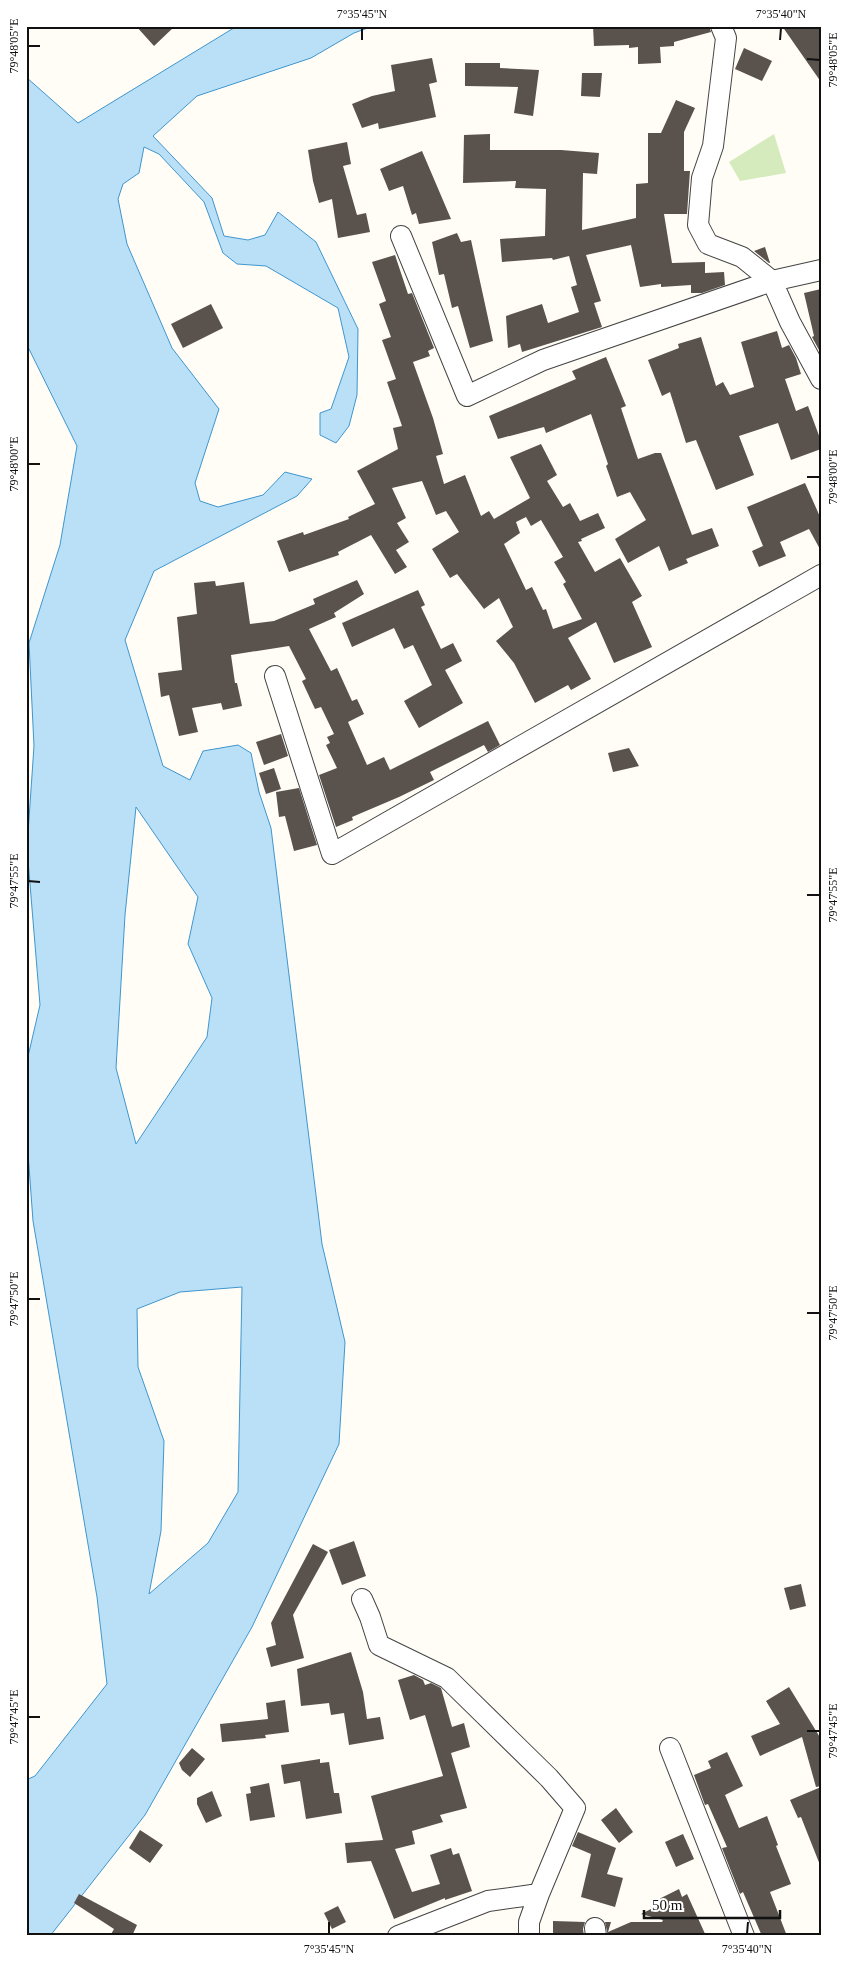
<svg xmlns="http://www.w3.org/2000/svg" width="847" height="1962" viewBox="0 0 847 1962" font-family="'Times New Roman',serif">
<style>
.green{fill:#d5ebbd}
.water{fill:#b9e0f7;stroke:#3f96cf;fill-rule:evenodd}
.building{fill:#5a524d;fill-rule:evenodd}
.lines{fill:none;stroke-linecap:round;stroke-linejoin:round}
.minor-casing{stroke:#444;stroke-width:22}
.minor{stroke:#fff;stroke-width:20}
.ticks{fill:none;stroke:#111;stroke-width:2}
.neatline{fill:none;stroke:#111;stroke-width:2}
.ticks-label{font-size:12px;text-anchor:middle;fill:#111}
</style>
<rect width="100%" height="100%" fill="#fffdf5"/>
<path class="green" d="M774,134l12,39 -46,8 -11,-19z"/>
<path class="water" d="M237,26h136l-19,7 -43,25 -114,38 -44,40 59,62 12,38 24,4 17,-5 13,-23 38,30 42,87 -1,66 -8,31 -13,17 -16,-8v-22l11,-4 18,-52 -11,-49 -72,-42 -29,-2 -14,-11 -19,-51 -45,-48 -15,-7 -5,26 -16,11 -5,15 9,45 45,104 47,61 -24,74 5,18 18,6 45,-12 22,-23 27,7 -15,17 -143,75 -29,69 38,126 27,14 13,-29 35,-6 13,8 8,39 12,36 51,416 23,98 -6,102 -87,183 -107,188 -95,121h-24v-156l9,-4 72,-92 -10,-87 -64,-376 -7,-95v-61l14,-60 -13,-157 7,-102 -5,-103 31,-98 17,-99 -51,-103v-266l52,46zM136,807l62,90 -10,47 24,54 -5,39 -71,107 -20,-76 9,-153zM242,1287l-4,205 -30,51 -59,51 12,-63 3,-90 -26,-74 -1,-58 43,-17z"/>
<path class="building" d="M136,26h39l-21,20z
M593,26h116l2,6 -37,10v4l-14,1 1,16 -23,1v-17l-9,1v-3l-35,1z
M782,26h39v56z
M744,48l28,13 -10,20 -27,-12z
M432,58l5,24 -8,2 7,33 -57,12 -1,-6 -16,5 -10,-24 20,-8 23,-5 -4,-26z
M465,63h35v5l39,2 -6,46 -19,-3 4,-26 -53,-1z
M582,73h20l-2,24 -19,-1z
M676,100l19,8 -11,24v39h6l-3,43h-23l8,49 33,-1v11l19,-1 1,13 -23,8h-11v-8l-30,2v-3l-21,3 -9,-42 -45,10 15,46 -7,2 8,24 -80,25 -2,-8 -12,4 -2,-32 36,-12 6,19 31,-11 -8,-25 6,-2 -8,-29 -16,4 -1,-2 -50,4 -2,-23 45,-3 1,-47 -31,-1 1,-7 -53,2 1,-48 26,-1v16h71l38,3 -2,21 -14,-1 -1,57 54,-12v-34l12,-1v-50h13z
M347,142l4,22 -8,2 14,49 9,-2 4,19 -32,6 -6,-39 -13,4 -6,-22 -5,-31z
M422,151l29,68 -32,5 -3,-11 -4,2 -9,-29 -14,5 -9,-22z
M457,233l4,9 10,-2 22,101 -23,7 -12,-42 -6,2 -8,-34 -5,1 -7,-33z
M765,247l5,16h-1l-15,-12z
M395,255l13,39 4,-1 22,55 -6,3 2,5 -17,6 20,56 10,36 -7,2 8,28 21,-9 16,41 8,-5 5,8 36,-21 -20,-41 31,-13 16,31 -10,6 16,26 7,-4 10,18 18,-8 7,15 -24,11 1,2 -4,1 17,30 25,-14 22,38 -10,6 20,45 -38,16 -18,-41 -28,16 23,41 -20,11 -3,-5 -33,18 -21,-40 -18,-22 17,-14 -14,-29 -15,11 -27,-35 -7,4 -18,-29 27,-17 -13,-21 -10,4 -14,-34 -30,7 14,30 -9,5 12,19 -13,8 11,17 -12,7 -24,-39 -33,17 1,3 -50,17 -12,-31 26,-9 1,3 45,-16 -1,-2 27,-13 -18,-33 41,-22 -5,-21 9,-2 -15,-44 9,-3 -14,-39 9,-3 -12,-33 7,-3 -14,-39zM526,517l5,9 10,-6 22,37 -9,5 12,20 -3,2 19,35 -29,10 -7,-20 -3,1 -11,-23 -6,3 -22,-46 16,-11 -4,-11z
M821,289v60l-2,1 -7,-13 2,-1 -10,-43z
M211,304l12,24 -40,20 -12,-24z
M777,331l5,17 7,-3 7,13 5,16 -16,5 11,32 12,-5 13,35v8l-30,11 -13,-37 -39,13 15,39 -38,15 -20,-50 -10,3 -16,-51 -8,4 -14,-36 31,-12 -1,-4 23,-7 15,49 7,-4 7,13 24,-8 -13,-45z
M606,357l20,49 -5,2 17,51 17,-6h6l31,82 20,-7 7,18 -33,13 2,4 -19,8 -10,-25 -31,17 -13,-24 31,-19 -16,-28 -13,5 -11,-31 2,-2 -17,-50 -45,19 -2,-6 -46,12 -9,-23 87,-37 -4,-8z
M805,483l16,36v32l-12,-22 -29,13 6,14 -27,11 -7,-16 11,-5 -16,-39z
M357,580l7,14 -30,19 2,4 -27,12 22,42 6,-3 15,33 5,-2 7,15 -16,8 19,43 17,-8 6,13 98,-49 12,24 -12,7 -4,-7 -54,27 4,8 -35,17 -47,20 1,3 -17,7 -17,-52 18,-7 -11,-23 4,-2 -3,-6 7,-3 -13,-27 -6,2 -13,-28 4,-2 -17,-33 -58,9 4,28h2l5,23 -19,4 -2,-7 -29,5 6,24 -19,4 -10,-41 -8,2 -3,-24 24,-3 -5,-53 20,-3 -3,-31 21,-2 1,5 28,-4 6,42 24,-3 41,-17 -2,-5z
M418,590l7,15 -4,2 20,42 12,-6 9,18 -17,9 18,33 -44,25 -15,-27 28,-16 -19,-40 -9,4 -10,-21 -42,19 -10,-24z
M281,734l7,22 -24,9 -8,-23z
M629,748l10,18 -26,6 -5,-19z
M274,768l7,21 -15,5 -7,-21z
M299,788l18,57 -23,6 -9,-35 -6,1 -3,-25z
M354,1541l12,35 -24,9 -13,-35z
M313,1544l15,8 -35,63 11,43 -33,9 -5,-19 10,-3 -5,-22z
M801,1584l5,22 -16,4 -6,-22z
M351,1652l12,40 4,27 13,-2 4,22 -35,6 -5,-32 -13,2 -2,-12 -28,3 -4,-37z
M414,1675l9,5 2,5 6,-2 10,5 11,39 12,-4 6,24 -19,6 16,55 -27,7 3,7 -31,9 3,13 -20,5 17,43 28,-8 -10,-29 21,-7 2,7 6,-2 13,38 -27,9v-2l-51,21 -23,-58 -24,2 -2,-20 38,-3 -12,-44 72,-20 -18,-61 -15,5 -12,-40z
M789,1687l32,52v47l-5,1 -14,-50 -42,19 -9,-20 29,-12 -14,-23z
M285,1700l4,32 -24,3 1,3 -44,4 -2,-18 48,-5 -2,-16z
M192,1748l13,11 -15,18 -8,-7 -3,-7z
M727,1752l16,34 -18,9 14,33 28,-12 11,29 -2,1 15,38 -21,8 17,44h-25l-19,-44 -3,2 -18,-46 5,-1 -19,-43 -3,1 -11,-30 17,-7 -3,-7z
M320,1759v4l9,-1 5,31h5l3,20 -36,6 -6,-38 -16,3 -3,-19z
M269,1783l6,34 -25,4 -4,-27 5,-1 -1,-6z
M821,1787v78h-1l-19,-48 -3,1 -8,-18z
M212,1791l10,25 -16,7 -9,-19v-6z
M616,1808l17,24 -14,11 -18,-23z
M140,1830l23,15 -13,18 -21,-15z
M578,1832l38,16 -9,26 16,4 -8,29 -34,-10 10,-43 -19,-8z
M683,1834l11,25 -18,8 -11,-25z
M679,1889l3,8 5,-3 19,42h-98l-3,-14h6l-3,10 23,-10h31l1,-2 -22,-6 20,-10 -2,-5z
M79,1894l58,31 -5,11h-22l4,-7 -40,-26z
M338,1906l8,16 -14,7 -8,-16z
M553,1921l32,1 -2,7 1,7h-31z"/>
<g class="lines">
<g class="minor-casing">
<path id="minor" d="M721,26l5,12 -13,108 -11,32 -4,47 10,19 34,13 30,24 18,41 31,57
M401,236l66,160 76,-36 229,-79 49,-11
M275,676l57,178 489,-279
M362,1599l8,18 9,28 68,33 102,100 26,30 -36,86
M670,1748l74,188
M595,1928l1,8
M398,1936l90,-35 51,-7 -10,28v14"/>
</g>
<use href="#minor" class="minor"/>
</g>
<path class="ticks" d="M362,40v-12M780,40l1,-12M28,46h12M807,59l13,1M28,464h12M807,477h13M28,881l12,1M807,895h13M28,1299h12M807,1313h13M28,1717h12M807,1731h13M329,1934v-12M747,1934l1,-12"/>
<rect width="847" height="1962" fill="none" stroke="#ffffff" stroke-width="55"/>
<path d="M644 1910v8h136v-8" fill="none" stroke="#111111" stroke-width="2.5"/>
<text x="652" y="1910" font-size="15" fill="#111111" stroke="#ffffff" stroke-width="4" paint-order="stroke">50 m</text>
<rect x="28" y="28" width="792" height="1906" class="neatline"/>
<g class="ticks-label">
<text x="362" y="18">7°35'45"N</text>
<text x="781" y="18">7°35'40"N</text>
<text transform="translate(14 46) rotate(-90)" y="4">79°48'05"E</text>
<text transform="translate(833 60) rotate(-90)" y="4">79°48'05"E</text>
<text transform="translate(14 464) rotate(-90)" y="4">79°48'00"E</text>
<text transform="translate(833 477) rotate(-90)" y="4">79°48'00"E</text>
<text transform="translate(14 881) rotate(-90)" y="4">79°47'55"E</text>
<text transform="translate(833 895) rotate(-90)" y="4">79°47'55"E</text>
<text transform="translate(14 1299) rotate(-90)" y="4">79°47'50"E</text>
<text transform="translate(833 1313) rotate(-90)" y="4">79°47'50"E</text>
<text transform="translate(14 1717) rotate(-90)" y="4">79°47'45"E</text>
<text transform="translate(833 1731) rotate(-90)" y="4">79°47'45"E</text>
<text x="329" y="1953">7°35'45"N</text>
<text x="747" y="1953">7°35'40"N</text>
</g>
</svg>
